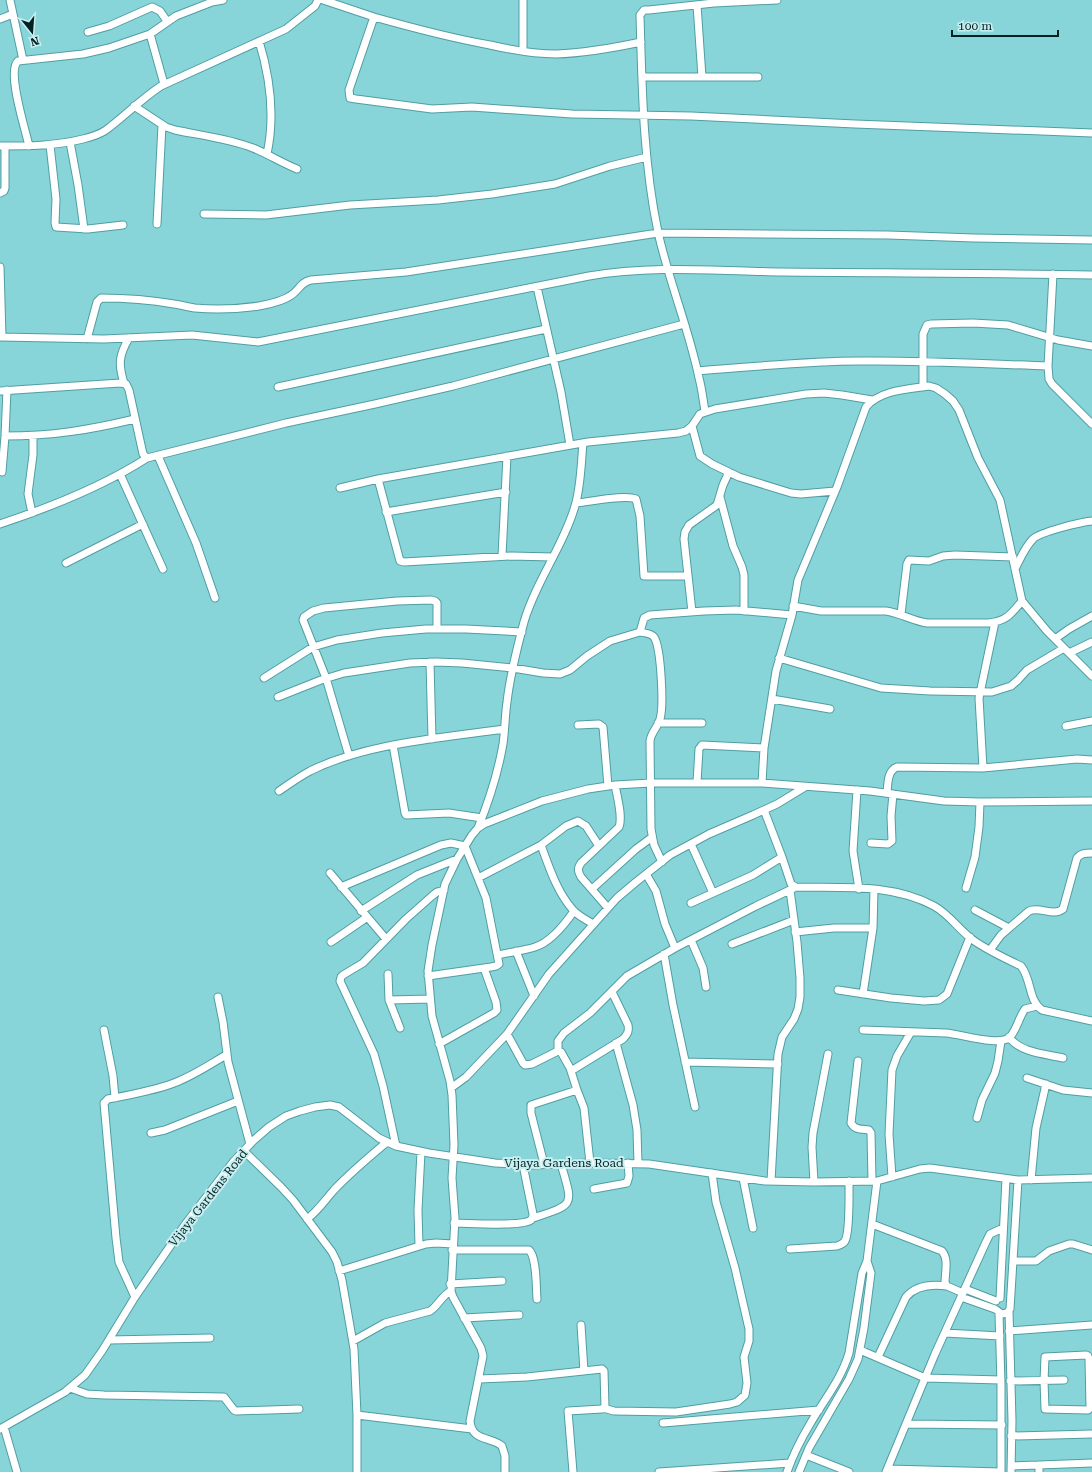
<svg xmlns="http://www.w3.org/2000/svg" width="1092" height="1472" viewBox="0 0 1092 1472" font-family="'Roboto Serif',serif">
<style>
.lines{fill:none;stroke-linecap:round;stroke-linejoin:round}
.minor-casing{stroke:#509ea3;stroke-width:9}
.minor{stroke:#fff;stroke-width:7}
.labels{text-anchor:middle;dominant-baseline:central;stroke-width:4;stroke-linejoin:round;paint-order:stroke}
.street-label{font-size:12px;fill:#012224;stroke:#c9eef0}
</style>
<rect width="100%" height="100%" fill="#87d5d9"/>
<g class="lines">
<g class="minor-casing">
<path id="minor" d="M10,0l13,60
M323,0l51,17 -25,73 1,8 6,1 76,10 40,-2 100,7 119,2 164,8 237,9
M523,0v51
M697,5l5,72
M374,17c39,11 77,21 116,28 22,5 44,9 66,9 29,-1 57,-6 85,-12
M0,19l13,-5
M88,32l21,-6 43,-19 8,4 7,10
M150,34l14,50
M259,41c11,36 16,76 8,113
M642,77h116
M134,106l32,21 9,3c24,5 56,9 78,18 15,6 29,15 44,21
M70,142l8,43 6,44
M50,145l6,54 -1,24 1,4 32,2 35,-4
M0,146c28,0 55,0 83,-7 8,-2 16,-4 23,-9 19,-14 35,-31 55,-44l125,-57 29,-23 3,-6
M29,146c-3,-15 -23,-75 -11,-85l65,-7 26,-6 41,-14 26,-18 36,-14 11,-2
M0,193l4,-2 1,-3v-42
M204,214l62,1 84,-10 88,-5 54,-6 63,-10 55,-18 37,-9
M157,224l5,-99
M0,267l2,70
M1053,274l-5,92 1,13 3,5 40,40
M537,287l24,105 9,53
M0,337l104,2 88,-4 66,7 331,-66c64,-11 128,-5 193,-4 104,1 207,1 310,3
M87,339l10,-37 4,-4c24,0 50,2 73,6 7,1 14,3 21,4 21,2 43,1 64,-2 10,-2 22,-4 31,-10 9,-5 10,-14 21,-16l95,-8 252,-39 230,2 86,3 118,2
M698,371c53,-4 107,-10 161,-10 63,-1 126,3 189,5
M124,383c-6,-19 -5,-28 5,-45
M278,387l268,-58
M923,387v-53l4,-9 4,-1 42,-1 35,2 50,15 34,6
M0,391l120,-8 6,1 3,6 14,64 4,4 139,-35 89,-19 78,-18 231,-62
M705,411c-2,-11 -3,-22 -6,-33 -10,-49 -30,-96 -41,-146 -15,-71 -16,-145 -18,-217l4,-5h5l65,-7 63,-3
M692,426l8,30 12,8 27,13 52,16 10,1 34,-3
M5,436c47,0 84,-6 130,-17
M158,456l38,87 19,55
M2,472l3,-36 2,-46
M120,474l43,95
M378,479l22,82 4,1 107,-6 42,1
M340,488l38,-9 210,-37 90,-9 8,-2 6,-5 8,-12 15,-5 91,-15 18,-1 18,2 30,5
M720,497l13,49 9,21 2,8v36
M576,503c14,-1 49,-9 60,-4l4,17 4,60h44
M386,512l120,-20
M32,513l-4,-19 5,-39v-19
M0,524c51,-17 102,-37 147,-66
M502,556l5,-100
M66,563l77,-39
M1015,569c5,-10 10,-22 18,-30 7,-7 48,-17 59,-18
M793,606l28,5h65c14,2 27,10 41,12h61c19,-2 23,-9 34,-22
M692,612l-8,-73 1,-7 4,-7 28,-20 6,-20 6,-13
M901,614l6,-50 2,-4 20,1 14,-5 12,-1 58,2
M640,632c4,1 11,1 14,5 7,10 10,69 6,82 -2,8 -9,13 -10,22l1,88 3,16 8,17
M1055,639l14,-10 23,-13
M1069,653l23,-11
M779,658l102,30 49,3 62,1 19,-6 7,-6 9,-10 37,-22
M430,662l2,77
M264,678l49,-31 24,-7 45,-7 44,-4h40l56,3
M278,697l43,-17 23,-7 66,-10 26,-1 26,1 51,5 30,5 17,1 10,-4 17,-14 23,-15 30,-9 4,-14 6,-3 54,-4 32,-1 56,5
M772,699l58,10
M658,723h44
M578,725l21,-1 4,3 5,59
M1066,726l26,-5
M393,745l12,68 1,2 43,-2 33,5
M349,756l-23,-78 -23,-58 1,-3 9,-6 11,-3 73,-7 34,-1 4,1 2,2v26
M983,768l-4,-70 16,-76
M697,782l2,-33 3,-4 62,3
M762,783l2,-35 12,-77 16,-56 6,-35 39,-93 29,-80c14,-17 42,-18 63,-21l7,2 9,6 8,7 6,9 19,48 22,42 22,101 25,30 45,45
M857,790l-4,61 6,38
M279,791c10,-7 20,-14 31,-20 56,-28 132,-33 194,-42
M887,793c1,-9 0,-22 10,-26l86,1 94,-9 15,1
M764,810l18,47 9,27 5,3c45,1 96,-4 138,19 15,8 25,24 39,34 14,10 31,18 48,26 11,14 7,34 21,44l50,11
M478,828c11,-27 20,-55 25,-84 2,-14 2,-28 4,-42 3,-27 10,-54 17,-80 12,-41 39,-75 51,-116 6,-20 6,-42 8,-63
M871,843l17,1 4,-3 -1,-25 2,-22
M691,844l22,49
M541,845c8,22 16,47 32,65 5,6 14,10 20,14
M330,873l56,66
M646,874l10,17 9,33 10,24
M478,878l63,-33 25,-19 12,-5 8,5 13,20
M341,887l100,-42 10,-2 14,3 21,52 13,66 -3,2 -5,1 -63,9
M966,888l9,-31 4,-30 1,-25
M592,889l44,-40 15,-11
M691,903l62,-28 29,-18
M608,908l-27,-31c-3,-6 -4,-8 0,-14l38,-36c4,-10 -2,-31 -4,-42
M975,910l34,18
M361,911l56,-36 40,-16
M795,932l39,-4h39
M691,940l12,28 3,19
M331,942l35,-24
M732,944l62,-24
M990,950l11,-15 28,-24c11,-5 24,6 34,-2l14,-51c4,-5 9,-5 15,-5
M516,951l18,45
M664,954l9,51 22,102
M498,955c12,-3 25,-4 37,-8 16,-5 30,-23 39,-36
M388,974l1,26 11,28
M838,990l53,8 33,3 15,-1 8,-6 23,-57
M863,994l10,-66 1,-38
M218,997l5,25 5,40 22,82
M389,1000l41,-1
M104,1030l9,46 2,22
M863,1030l83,3c15,1 54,14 64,4 7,-8 9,-20 15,-28l12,-3
M507,1034l16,29 2,2 7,-1 26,-13 3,1 9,16 7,22 7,18 6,55
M1009,1037c11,16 37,17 54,21
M616,1043l17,62 4,25 1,34
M439,1044l55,-31 3,-3 -1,-8 -12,-34
M558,1051v-10l6,-8 26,-20 37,-37 48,-28 81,-42 38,-18
M858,1061l-7,62c4,7 10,6 18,7l2,3 1,48
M685,1062l93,2
M571,1071l52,-32c5,-5 6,-8 5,-14l-16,-33
M1027,1078l36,12 29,3
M451,1088l15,-11 41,-43 42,-60 68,-76 19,-16 34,-27 39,-21 44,-19 24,-11 28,-17
M977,1118l5,-18 13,-27 3,-12 3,-20
M151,1133l14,-3 73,-29
M396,1146l-13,-60 -9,-32 -34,-73 1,-4 2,-2 20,-12 43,-44 26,-23 5,-4 7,-2
M244,1151l37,36 12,13 39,52 5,10 5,18 12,69 3,66v57
M544,1164l-13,-51v-8l46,-15
M892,1177l-3,-43 3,-64 5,-14 14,-24
M743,1178l10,50
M1031,1180l5,-52 10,-44
M771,1181l7,-127 4,-17 12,-18 4,-10 2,-12v-19l-3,-36 -7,-52
M814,1182l-2,-35 1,-14 15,-79
M594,1189l33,-6 2,-7 -1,-13
M533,1218c43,-14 40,-12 28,-54
M307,1219c11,-8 18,-19 27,-29 16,-17 35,-33 53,-48
M454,1223c14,0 68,4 77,-3 2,-2 2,-3 2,-6l-10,-49
M872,1224l70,27c7,8 3,21 3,32l2,3 16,7
M419,1246l-1,-36 3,-58
M790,1249l47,-3c3,-1 6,-2 8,-5 5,-9 4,-47 4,-60
M452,1250h77c8,7 7,38 8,49
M1013,1261h23l13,-10 20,-7h4l19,6
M339,1271l87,-27 10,-1 17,1
M450,1284l52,-3
M965,1289l31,12
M135,1297l-16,-35 -3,-24 -12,-135 4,-4c22,-4 45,-8 66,-16 19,-7 35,-18 52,-28
M961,1297l34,12 7,5 5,-1 3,-4 8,-129
M1000,1298l6,-119
M1009,1311l3,110 -1,51
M999,1313l2,71v88
M464,1318l55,-3
M581,1325l3,46
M1009,1331l83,-6
M945,1333l55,3
M109,1340l101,-2
M353,1341l32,-18 45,-12c8,-5 12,-16 21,-20
M860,1350l65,28 76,2
M1086,1355l2,1 1,3 1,49 -2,2 -43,-1 -1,-28 1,-24z
M878,1357l28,-60c10,-12 26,-13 41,-11
M479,1379l48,-2 75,-8 2,2 1,36 -3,2 -34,2 5,61
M1010,1381l54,-1
M70,1388l17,6 17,1 120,2 10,13 2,1 63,-2
M603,1408l11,3 62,1 54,-8 7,-2 8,-7 2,-12 -3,-26 5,-16v-12l-14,-61 -19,-66 -4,-29
M357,1415l115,14
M663,1423l156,-13
M906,1424l96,1
M4,1427l13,45
M0,1429l65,-37 20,-17 17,-24 33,-54 49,-71 50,-65 20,-21 15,-13 17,-11 14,-5 15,-4 15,-2 9,2 40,31 17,8 33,7 66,10 37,2 58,-2 59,1 116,17 49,1 63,-1 43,-12 10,-1 88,12 74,-2
M1011,1436l81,-2
M806,1455l43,17
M1039,1465l53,-2
M1011,1466l28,-1v7
M888,1469l113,3
M505,1472v-16l-3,-10c-12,-10 -30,-4 -32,-25l13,-65 -2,-8 -28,-51 -2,-6 4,-73 -3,-40 2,-33 -2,-50 -2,-14 -18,-65 -4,-45 4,-26 13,-61 12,-25 15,-24 6,-7 6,-4 58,-23 46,-12 27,-4 36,-2h111l108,8 74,10 36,1 112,-1
M659,1472l131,-9
M787,1472c6,-17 14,-33 23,-48 14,-24 31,-44 39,-71l13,-80 5,-12 10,-80
M799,1472l10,-24 40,-69 9,-20 6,-31 7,-55 -4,-12
M886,1472l49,-118 51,-112 4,-8 13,-6"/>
</g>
<use href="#minor" class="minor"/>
</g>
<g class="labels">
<g class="street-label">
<text x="564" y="1163">Vijaya Gardens Road</text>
<text transform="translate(208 1198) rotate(-52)">Vijaya Gardens Road</text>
</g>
</g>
<g transform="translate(32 32) rotate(163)" stroke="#c9eef0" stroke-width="3" paint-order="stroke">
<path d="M0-3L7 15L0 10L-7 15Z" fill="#012224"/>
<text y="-6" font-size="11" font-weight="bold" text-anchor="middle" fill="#012224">N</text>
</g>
<path d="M952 30v6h106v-6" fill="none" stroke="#012224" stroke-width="2"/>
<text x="958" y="30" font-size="12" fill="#012224" stroke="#c9eef0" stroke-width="3" paint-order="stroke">100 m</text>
</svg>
